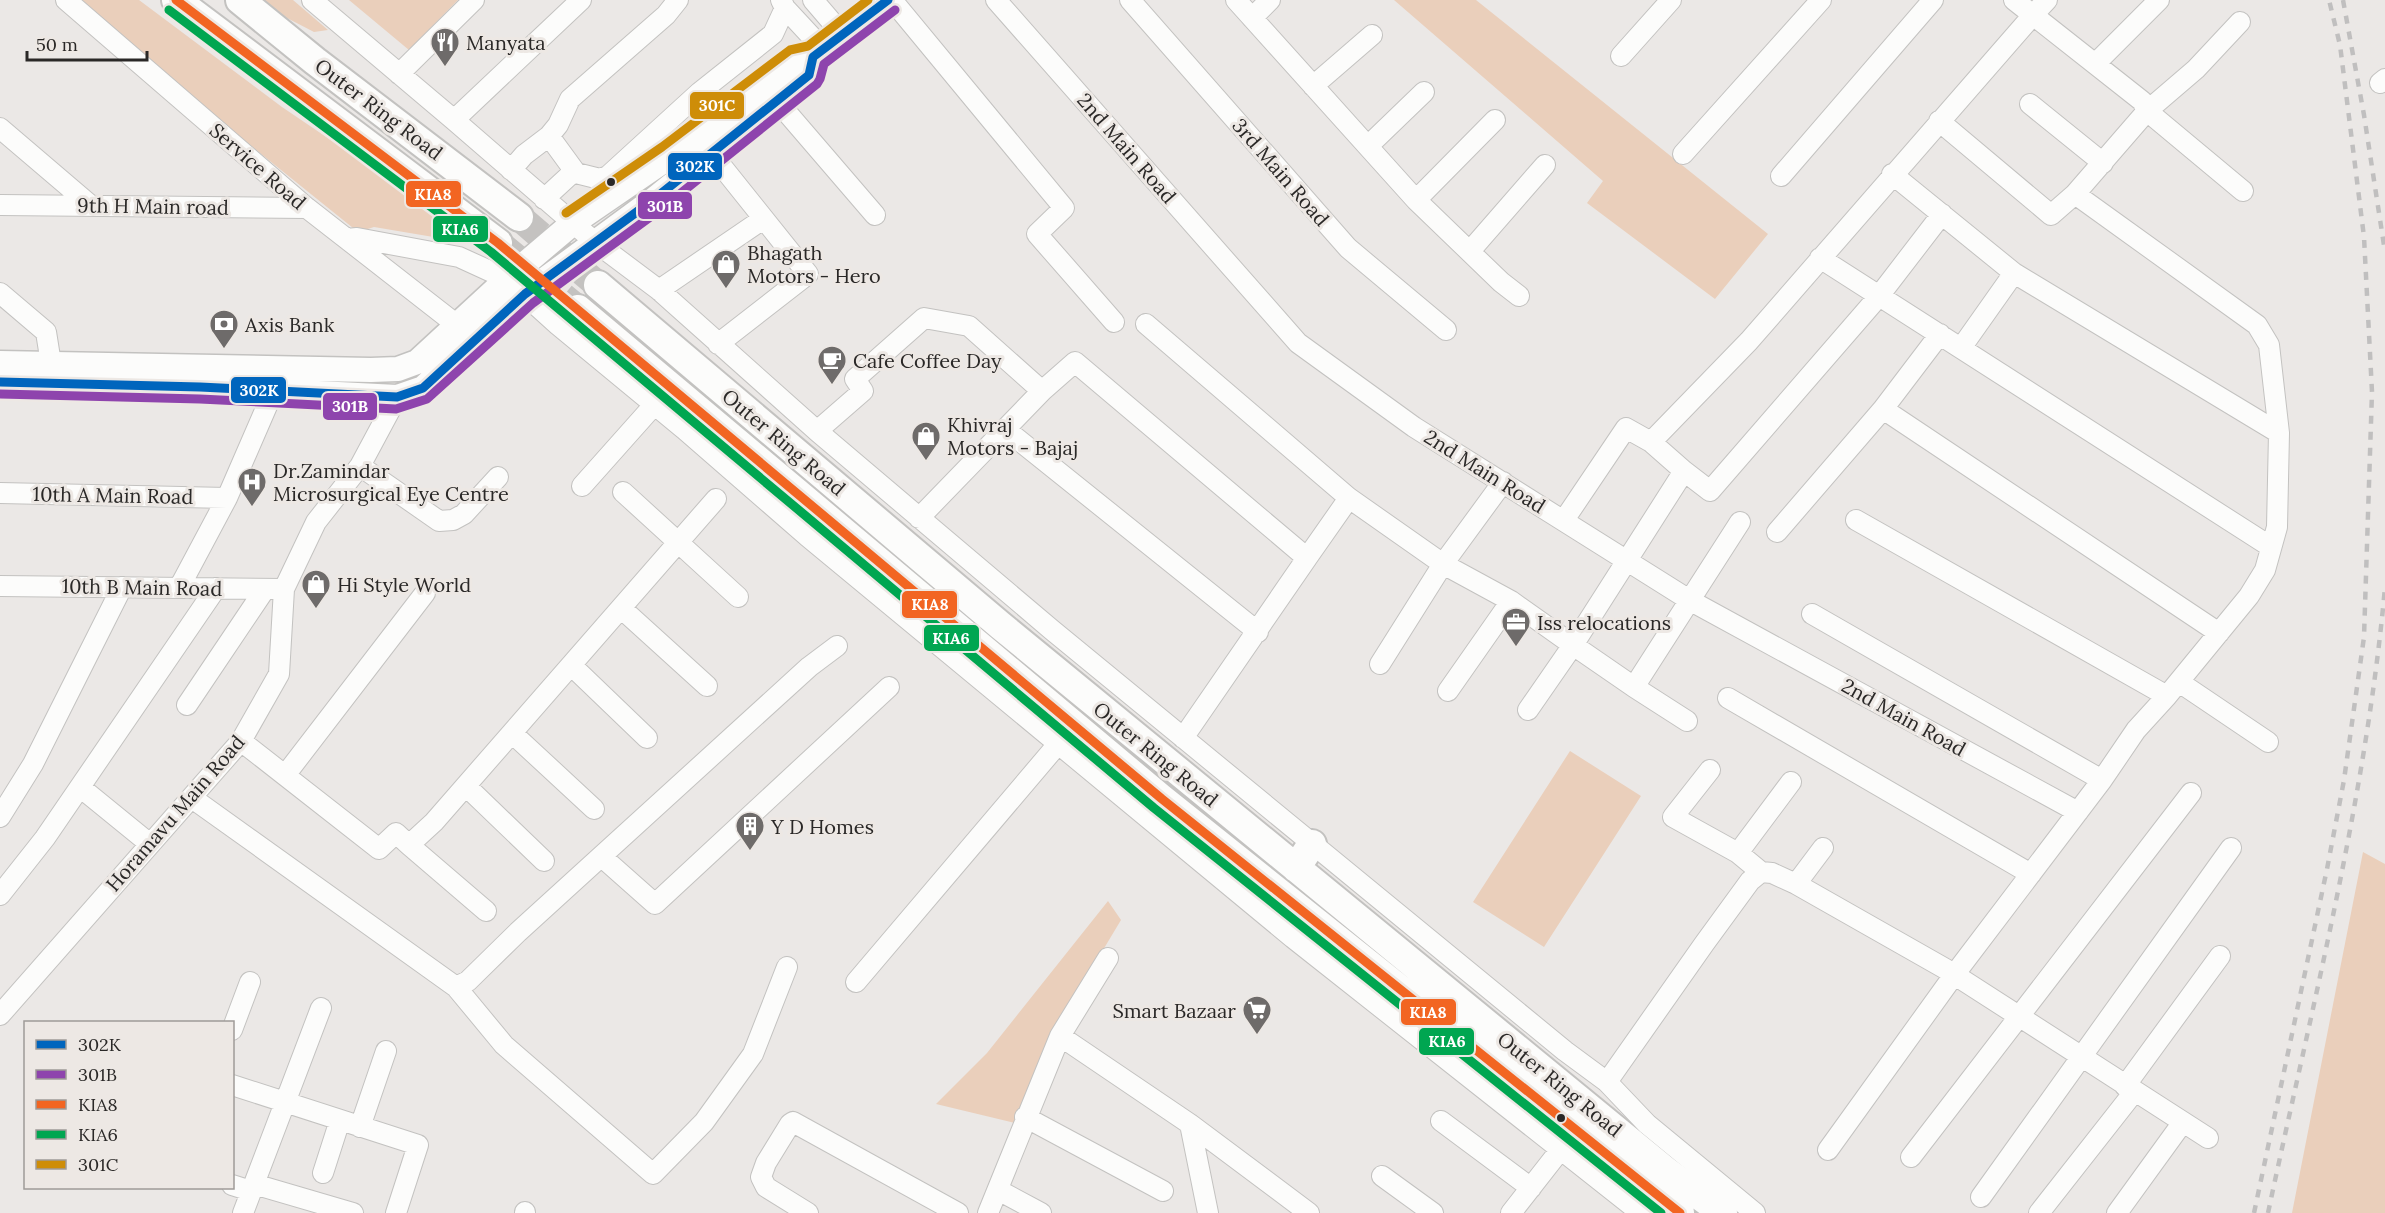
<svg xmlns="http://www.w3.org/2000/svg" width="2385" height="1213" viewBox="0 0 2385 1213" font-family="Lora,serif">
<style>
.green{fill:#eacfbb}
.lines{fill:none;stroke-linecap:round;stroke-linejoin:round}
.highway-tunnel{stroke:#c4c2c0;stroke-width:28;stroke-dasharray:28 14;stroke-linecap:butt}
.minor-casing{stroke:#c3c2c0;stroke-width:22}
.major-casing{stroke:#c3c2c0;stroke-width:27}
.highway-casing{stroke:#c3c2c0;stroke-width:32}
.minor{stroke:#fcfcfb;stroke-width:20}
.major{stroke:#fcfcfb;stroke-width:24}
.highway{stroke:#fcfcfb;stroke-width:28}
.rail{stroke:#c0bfbf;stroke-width:4.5;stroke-dasharray:8 8;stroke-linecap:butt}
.bus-1-casing{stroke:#ede8e4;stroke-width:14}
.bus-2-casing{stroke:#ede8e4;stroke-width:14}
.bus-3-casing{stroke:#ede8e4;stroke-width:14}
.bus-4-casing{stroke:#ede8e4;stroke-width:14}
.bus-5-casing{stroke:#ede8e4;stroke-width:14}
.bus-1{stroke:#0065bd;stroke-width:9}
.bus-2{stroke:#8e44ad;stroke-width:9}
.bus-3{stroke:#f26522;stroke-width:9}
.bus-4{stroke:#00a651;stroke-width:9}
.bus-5{stroke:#ce8d08;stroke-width:9}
.bus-dot{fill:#2a2827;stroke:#ede8e4;stroke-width:2}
.labels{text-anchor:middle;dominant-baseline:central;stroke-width:6;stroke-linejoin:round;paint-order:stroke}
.poi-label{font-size:20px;fill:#2a2827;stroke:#ede8e4;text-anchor:start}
.street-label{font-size:20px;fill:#2a2827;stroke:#ede8e4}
.line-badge{stroke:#ede8e4;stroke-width:2}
.badge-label{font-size:16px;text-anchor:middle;font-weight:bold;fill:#fff}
</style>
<rect width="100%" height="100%" fill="#ebe8e6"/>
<path class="green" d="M75,0h64l143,107 96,65 91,71 -95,-16 -16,5 -184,-148z
M264,0h29l35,30 -14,2 -27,-14z
M349,0h109l-49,50z
M1394,0h82l292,234 -53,65 -128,-96 16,-22z
M1570,751l71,45 -97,151 -71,-45z
M2363,852l22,12v349h-93z
M1108,901l13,19 -75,125 -31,78 -79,-19 51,-51z"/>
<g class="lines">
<path class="highway-tunnel" d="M519,217l79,68
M498,243l80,66"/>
<g class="minor-casing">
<path id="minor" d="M66,0l241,208 150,117
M312,0l142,120 141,122 64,48 158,141 235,199 513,421 42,31 40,42 108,89
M781,0l4,8 38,41
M813,0l30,35
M892,0l172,208 -27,26 77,88
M996,0l302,343 116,84 277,174 387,211
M1130,0l218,248 98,82
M1236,0l180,200 85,82 18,14
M1252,18l18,-18
M2240,22l-44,47 -49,42 96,80
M1621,56l50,-56
M2095,64l64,-64
M399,74l75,-74
M2380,83l5,-4
M1313,86l59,-51
M777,101l98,114
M2030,104l73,59
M454,120l127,-120
M1939,121l112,94 24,-21
M0,128l89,76
M549,136l27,37 24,6 8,-3 92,-84 73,-58 12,-26
M1368,146l56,-54
M712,154l96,120 -90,70
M1683,154l138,-154
M511,170l13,-15 25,-19 9,-11 12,-26 96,-84 12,-15
M1892,174l122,99 265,160
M1781,176l152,-176
M544,199l26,-24 6,-2
M1416,200l79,-80
M0,205l307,3
M347,239l10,-1 102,19 48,22 51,46 126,104 123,107 486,402 348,275
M1470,251l75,-86
M1820,258l451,289
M659,290l104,-71
M0,293l46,39 7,44
M1146,324l203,174 94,66 68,37 62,44 111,-174 26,20 169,-195 63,-82
M1961,348l53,-75
M1883,409l336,224
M1005,429l253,203
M817,431l46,-40 -8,-12 69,-61 45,8 73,65
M1651,442l33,29
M360,466l79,55 14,-1 11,-6 34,-37
M582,486l73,-82
M623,492l115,105
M0,493l227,5
M919,518l123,-127 33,-29 232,196 -124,180
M1564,520l62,-92 25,14 98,-101 284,-326 -19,-15
M1856,520l311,176
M1777,532l106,-123 57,-75
M1307,558l42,-60
M0,586l284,3
M179,588l48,-90 46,-106
M621,608l86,78
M1812,614l290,166
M1380,664l63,-100 60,-82
M571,665l76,73
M2179,682l89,60
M1634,687l53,34
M1448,691l63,-90
M1728,698l303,176
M187,705l78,-116
M1528,710l45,-65 61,42 106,-165
M512,733l82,76
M241,741l138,108 17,-16 13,12 25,-23 282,-323
M1710,770l-37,47 65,36 23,19
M286,774l139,-181
M466,786l78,75
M80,787l70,57
M192,798l264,189 48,58 149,129 51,-52 49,-68 34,-87
M0,817l33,-53 89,-177
M409,845l77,66
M1738,853l53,-71
M602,857l53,47 234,-217
M1796,884l27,-36
M0,895l45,-57 171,-250
M856,982l202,-238
M456,987l12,-6 50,-49 291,-265 28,-21
M0,1015l241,-274 38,-67 5,-85 32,-67 44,-56 37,-69
M232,1030l18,-48
M1060,1036l130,88 119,89
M1607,1082l97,-138 46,-63 11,-9 11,1 24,11 148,84 264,170
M232,1085l186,60 -22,68
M2125,1086l95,-130
M1025,1117l138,74
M1441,1121l90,67
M1190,1124l18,89
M360,1127l26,-76
M1828,1150l126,-175 148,-195 34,-50 31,-34 82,-100 16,-26 12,-43 2,-94 -10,-88 -12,-20 -182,-131 72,-83 -5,-10 -109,-86 14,-15
M1911,1157l280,-364
M323,1173l17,-53
M1382,1176l51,37
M254,1184l99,29
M232,1185l19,6
M998,1190l43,23
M1981,1197l250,-349
M243,1213l78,-205
M525,1213v-1
M808,1213l-42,-26 -5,-10 5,-14 24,-39 3,-2 165,91
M988,1213l72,-177 48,-78
M1511,1213l50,-64
M2039,1213l95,-121
M2117,1213l66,-91"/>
</g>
<g class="major-casing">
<path id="major" d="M0,363l371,7 27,-1 19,-7 90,-83 66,-56 96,-66 128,-97 16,-3 75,-57
M0,382l200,5 197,10 26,-9 102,-94 128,-94 156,-125 4,-18"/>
</g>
<g class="highway-casing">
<path id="highway" d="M176,0l322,243
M240,0l75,61 204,156
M598,285l403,341 665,545 57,42
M578,309l584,490 518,414
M1296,868l16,-24"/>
</g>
<use href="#minor" class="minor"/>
<use href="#major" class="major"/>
<use href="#highway" class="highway"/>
<path class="rail" d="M2343,0l21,115 21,137
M2254,1213l73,-344 17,-89 20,-143 8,-245 -8,-155 -24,-192 -11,-45
M2268,1213c44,-207 98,-415 117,-626"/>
<g class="bus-1-casing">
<path id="bus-1" d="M0,382l200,5 197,10 26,-9 102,-94 128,-94 156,-125 4,-18 75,-57"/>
</g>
<g class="bus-2-casing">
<path id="bus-2" d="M0,394l200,5 196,10 31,-10 106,-96 128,-94 156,-125 3,-5 4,-15 71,-54"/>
</g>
<g class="bus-3-casing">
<path id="bus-3" d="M176,0l322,243 664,556 518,414"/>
</g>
<g class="bus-4-casing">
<path id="bus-4" d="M169,10l322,242 663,556 507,405"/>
</g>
<g class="bus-5-casing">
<path id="bus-5" d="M566,213l96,-66 128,-97 18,-4 60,-46"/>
</g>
<use href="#bus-1" class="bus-1"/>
<use href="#bus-2" class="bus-2"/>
<use href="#bus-3" class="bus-3"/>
<use href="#bus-4" class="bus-4"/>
<use href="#bus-5" class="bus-5"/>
</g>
<defs>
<g id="restaurant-pin" transform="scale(1.5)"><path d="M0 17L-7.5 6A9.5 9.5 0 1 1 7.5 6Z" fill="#6e6b6a" stroke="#ede8e4"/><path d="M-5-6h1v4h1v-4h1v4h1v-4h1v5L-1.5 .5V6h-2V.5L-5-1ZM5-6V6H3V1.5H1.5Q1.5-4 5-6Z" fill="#fff"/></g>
<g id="shop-pin" transform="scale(1.5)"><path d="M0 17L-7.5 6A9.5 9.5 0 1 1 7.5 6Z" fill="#6e6b6a" stroke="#ede8e4"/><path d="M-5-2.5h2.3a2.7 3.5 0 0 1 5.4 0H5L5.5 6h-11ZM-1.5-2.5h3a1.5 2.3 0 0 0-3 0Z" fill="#fff"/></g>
<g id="bank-pin" transform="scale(1.5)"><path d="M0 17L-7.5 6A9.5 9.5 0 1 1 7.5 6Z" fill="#6e6b6a" stroke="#ede8e4"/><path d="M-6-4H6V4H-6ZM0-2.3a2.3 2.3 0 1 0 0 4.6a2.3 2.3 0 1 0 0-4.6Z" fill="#fff"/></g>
<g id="cafe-pin" transform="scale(1.5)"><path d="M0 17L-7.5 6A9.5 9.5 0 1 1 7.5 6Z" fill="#6e6b6a" stroke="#ede8e4"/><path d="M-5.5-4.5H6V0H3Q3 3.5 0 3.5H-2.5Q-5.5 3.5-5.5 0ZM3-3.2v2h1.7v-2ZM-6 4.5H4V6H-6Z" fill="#fff"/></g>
<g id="hospital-pin" transform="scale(1.5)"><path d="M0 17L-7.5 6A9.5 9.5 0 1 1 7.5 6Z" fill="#6e6b6a" stroke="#ede8e4"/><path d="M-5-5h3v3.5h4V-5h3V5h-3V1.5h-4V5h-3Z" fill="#fff"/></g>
<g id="office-pin" transform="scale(1.5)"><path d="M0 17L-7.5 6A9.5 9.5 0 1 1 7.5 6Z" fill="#6e6b6a" stroke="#ede8e4"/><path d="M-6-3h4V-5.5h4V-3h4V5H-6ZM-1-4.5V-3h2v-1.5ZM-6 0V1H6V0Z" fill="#fff"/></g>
<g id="building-pin" transform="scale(1.5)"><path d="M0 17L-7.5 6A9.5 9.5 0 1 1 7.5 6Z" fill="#6e6b6a" stroke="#ede8e4"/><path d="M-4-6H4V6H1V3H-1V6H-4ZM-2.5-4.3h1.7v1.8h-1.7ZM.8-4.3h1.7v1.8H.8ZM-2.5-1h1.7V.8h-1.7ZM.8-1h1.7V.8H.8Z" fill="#fff"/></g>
<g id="supermarket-pin" transform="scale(1.5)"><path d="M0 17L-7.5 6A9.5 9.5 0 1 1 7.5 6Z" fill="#6e6b6a" stroke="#ede8e4"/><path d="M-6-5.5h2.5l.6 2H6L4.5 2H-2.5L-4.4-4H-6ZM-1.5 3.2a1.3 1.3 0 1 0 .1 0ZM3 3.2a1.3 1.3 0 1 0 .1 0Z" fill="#fff"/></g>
</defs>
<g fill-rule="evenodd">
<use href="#restaurant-pin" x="445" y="42"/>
<use href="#shop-pin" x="726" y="264"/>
<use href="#bank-pin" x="224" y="324"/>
<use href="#cafe-pin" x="832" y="360"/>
<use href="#shop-pin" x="926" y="436"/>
<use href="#hospital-pin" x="252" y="482"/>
<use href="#shop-pin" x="316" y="584"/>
<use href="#office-pin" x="1516" y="622"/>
<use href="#building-pin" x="750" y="826"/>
<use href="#supermarket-pin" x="1257" y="1010"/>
</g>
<g class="bus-dot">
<circle cx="611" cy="182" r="5"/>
<circle cx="1561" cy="1118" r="5"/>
</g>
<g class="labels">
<g class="poi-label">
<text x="466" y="42">Manyata</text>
<text x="747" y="252">Bhagath<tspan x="747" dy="23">Motors - Hero</tspan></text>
<text x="245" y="324">Axis Bank</text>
<text x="853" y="360">Cafe Coffee Day</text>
<text x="947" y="424">Khivraj<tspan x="947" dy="23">Motors - Bajaj</tspan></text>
<text x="273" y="470">Dr.Zamindar<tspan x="273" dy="23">Microsurgical Eye Centre</tspan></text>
<text x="337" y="584">Hi Style World</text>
<text x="1537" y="622">Iss relocations</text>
<text x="771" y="826">Y D Homes</text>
<text x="1236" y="1010" text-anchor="end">Smart Bazaar</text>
</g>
<g class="street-label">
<text transform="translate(379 109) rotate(37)">Outer Ring Road</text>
<text transform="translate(1127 148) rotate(49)">2nd Main Road</text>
<text transform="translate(258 166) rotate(41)">Service Road</text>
<text transform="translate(1281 172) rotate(49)">3rd Main Road</text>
<text transform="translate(153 206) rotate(1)">9th H Main road</text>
<text transform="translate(784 442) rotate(40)">Outer Ring Road</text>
<text transform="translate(1485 471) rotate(32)">2nd Main Road</text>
<text transform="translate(113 495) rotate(1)">10th A Main Road</text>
<text transform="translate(142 587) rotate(1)">10th B Main Road</text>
<text transform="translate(1904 717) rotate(29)">2nd Main Road</text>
<text transform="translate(1156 754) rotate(39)">Outer Ring Road</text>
<text transform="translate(175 813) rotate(-49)">Horamavu Main Road</text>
<text transform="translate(1560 1084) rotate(39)">Outer Ring Road</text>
</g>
</g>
<g class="line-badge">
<rect x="689" y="91" width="56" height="29" rx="6" fill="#ce8d08"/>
<rect x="667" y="152" width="56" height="29" rx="6" fill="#0065bd"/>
<rect x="405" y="180" width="57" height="28" rx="6" fill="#f26522"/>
<rect x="637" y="191" width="56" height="29" rx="6" fill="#8e44ad"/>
<rect x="432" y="215" width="57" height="28" rx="6" fill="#00a651"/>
<rect x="230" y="376" width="57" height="28" rx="6" fill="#0065bd"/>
<rect x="322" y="392" width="56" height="29" rx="6" fill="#8e44ad"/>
<rect x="901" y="590" width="57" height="29" rx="6" fill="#f26522"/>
<rect x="923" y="624" width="57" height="28" rx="6" fill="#00a651"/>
<rect x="1400" y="998" width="57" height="28" rx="6" fill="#f26522"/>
<rect x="1418" y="1027" width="57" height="29" rx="6" fill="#00a651"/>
</g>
<g class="badge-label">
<text x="717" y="111">301C</text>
<text x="695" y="172">302K</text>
<text x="433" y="200">KIA8</text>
<text x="665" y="212">301B</text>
<text x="460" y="235">KIA6</text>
<text x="259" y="396">302K</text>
<text x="350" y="412">301B</text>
<text x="930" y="610">KIA8</text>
<text x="951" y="644">KIA6</text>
<text x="1428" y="1018">KIA8</text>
<text x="1447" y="1047">KIA6</text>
</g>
<rect x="24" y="1021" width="210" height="168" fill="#ede8e4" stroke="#9f9b98" stroke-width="1.5"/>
<rect x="36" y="1040" width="30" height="9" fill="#0065bd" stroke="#9f9b98" stroke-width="1.5"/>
<text x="78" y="1051" font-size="18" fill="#2a2827">302K</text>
<rect x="36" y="1070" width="30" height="9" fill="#8e44ad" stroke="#9f9b98" stroke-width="1.5"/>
<text x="78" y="1081" font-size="18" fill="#2a2827">301B</text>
<rect x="36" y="1100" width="30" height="9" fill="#f26522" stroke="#9f9b98" stroke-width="1.5"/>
<text x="78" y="1111" font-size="18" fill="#2a2827">KIA8</text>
<rect x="36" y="1130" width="30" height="9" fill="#00a651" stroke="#9f9b98" stroke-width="1.5"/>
<text x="78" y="1141" font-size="18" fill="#2a2827">KIA6</text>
<rect x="36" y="1160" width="30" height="9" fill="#ce8d08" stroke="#9f9b98" stroke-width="1.5"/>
<text x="78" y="1171" font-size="18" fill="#2a2827">301C</text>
<path d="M27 51v9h120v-9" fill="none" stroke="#2a2827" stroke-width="3"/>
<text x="36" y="51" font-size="18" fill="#2a2827" stroke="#ede8e4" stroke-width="4.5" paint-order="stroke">50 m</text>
</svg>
